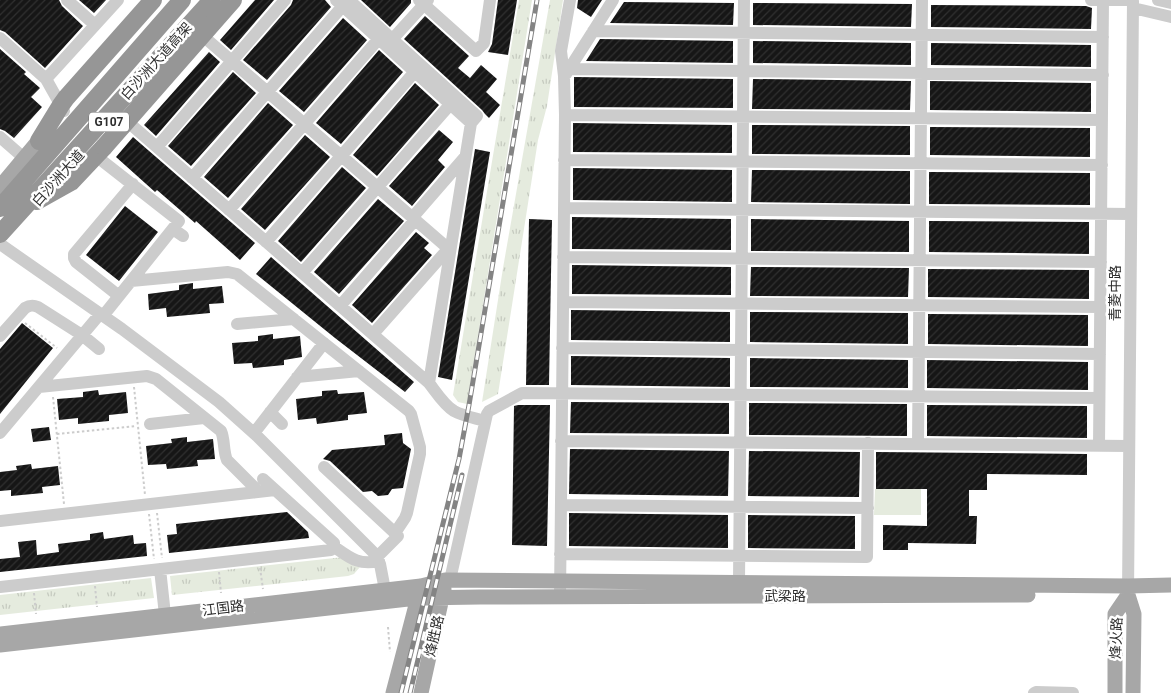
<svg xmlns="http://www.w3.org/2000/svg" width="1171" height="693" viewBox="0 0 1171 693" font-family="Roboto,'Noto Sans SC',sans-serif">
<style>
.grass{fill:url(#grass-tufts)}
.park{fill:#e5ebde}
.building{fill:url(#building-hatch)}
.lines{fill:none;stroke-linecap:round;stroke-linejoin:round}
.path{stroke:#ccc;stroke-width:2;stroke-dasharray:2.5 2.5;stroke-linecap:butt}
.minor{stroke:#ccc;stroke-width:12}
.major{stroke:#a7a7a7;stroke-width:15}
.highway{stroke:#969696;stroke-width:18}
.rail-casing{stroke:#848484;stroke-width:5}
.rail{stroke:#fff;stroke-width:3;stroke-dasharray:9;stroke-linecap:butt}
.highway-bridge{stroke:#969696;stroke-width:18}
.labels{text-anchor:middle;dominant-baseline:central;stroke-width:5;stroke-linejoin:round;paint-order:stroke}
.shield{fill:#fff;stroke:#6d6d6d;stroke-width:1}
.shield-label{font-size:12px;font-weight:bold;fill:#2f2f2f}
.street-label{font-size:14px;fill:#2f2f2f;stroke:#fff}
</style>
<defs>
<pattern id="grass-tufts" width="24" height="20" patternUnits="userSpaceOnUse" patternTransform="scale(1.25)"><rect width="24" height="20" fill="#e5ebde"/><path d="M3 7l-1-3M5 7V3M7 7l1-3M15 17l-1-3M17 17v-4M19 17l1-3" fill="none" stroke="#c5cabf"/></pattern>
<pattern id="building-hatch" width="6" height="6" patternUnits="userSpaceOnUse" patternTransform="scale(1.25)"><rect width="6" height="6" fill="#161616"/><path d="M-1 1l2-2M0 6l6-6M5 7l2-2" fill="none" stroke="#303030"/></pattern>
</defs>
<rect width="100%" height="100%" fill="#fff"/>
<path class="grass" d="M519,0h13l-65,404 -9,-2 -5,-7z
M550,0h13l-16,106 -9,34 -40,254 -16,8 21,-134z
M344,557l16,10 -6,7 -6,2 -176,19 -2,-19z
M151,578l3,20 -154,17v-20z"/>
<path class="park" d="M875,489h46v26h-47z"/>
<path class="building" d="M0,0h59l3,6 21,20 -38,42 -40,-36 -5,-2z
M79,0h27l-12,13z
M255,0h19l-43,50 -11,-10z
M293,0h32l6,7 -64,73 -24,-20 48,-55z
M361,0h50v3l-21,24z
M498,0h19l-9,55 -20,-3 4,-8z
M578,0h24l-11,17 -14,-9z
M624,2l110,1 -1,22 -123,-2z
M753,3l159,1 -1,23 -158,-2z
M931,5l155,1 6,2 -1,21 -160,-2z
M425,16l44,40 -11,12 12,10 11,-13 16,14 -11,13 14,13 -11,13 -4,-4 -3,-4 -78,-71z
M343,18l24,22 -63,72 -25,-21z
M600,39l133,2v22l-147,-2z
M753,41l158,2v22l-158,-2z
M931,43l160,2v22l-160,-2z
M0,49l26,23 -2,2 16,14 -9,9 11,10 -28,31 -9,-7 -5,-2z
M379,50l24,22 -62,72 -25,-21z
M209,52l11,10 -64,74 -12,-11z
M233,72l23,21 -65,73 -23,-20z
M574,77l159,2v29l-159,-1z
M753,79l158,2 -1,29 -158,-1z
M930,81l161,2v29l-161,-2z
M415,83l24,22 -62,71 -24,-21z
M268,103l25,22 -65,73 -24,-21z
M573,123l159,2v28l-159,-1z
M752,125l158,1v29l-158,-1z
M930,127l160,1v29l-160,-2z
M439,130l14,12 -15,18 7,7 -33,39 -23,-20z
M305,135l25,22 -65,73 -24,-21z
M133,137l122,106 -15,17 -44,-39 -1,2 -38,-33 -2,2 -39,-35z
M475,149l15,3 -38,228 -14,-3z
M342,167l24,21 -65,74 -23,-21z
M573,168l159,2v32l-159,-2z
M752,170l158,1v33l-159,-2z
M929,172l161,1v32l-161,-1z
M378,199l26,22 -65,73 -25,-22z
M125,206l33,26 -39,49 -33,-26z
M572,217l159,2v31l-159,-1z
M529,219l23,1 -3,165h-23z
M751,219l158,2v31l-158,-1z
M929,221l160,1v32l-160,-2z
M416,232l13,11 -5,5 8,7 -60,68 -20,-18z
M271,257l143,125 -9,10 -70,-54 -79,-64z
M572,265l159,2v28l-159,-1z
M751,267l158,1 -1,29 -158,-1z
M928,269l161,1v29l-161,-2z
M193,283v6l29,-3 2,17 -15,1 1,9 -43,4 -1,-9 -17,2 -1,-16 31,-4v-5z
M571,310l159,2v30l-159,-2z
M750,312l158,1v31l-158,-2z
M928,314l160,1v31l-160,-2z
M22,323l31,25 -53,66v-65z
M273,334v5l27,-3 2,21 -18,3v5l-31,3 -1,-5 -18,1 -2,-21 26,-2v-5z
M571,356l159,2v29l-159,-2z
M750,358l158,2v28l-158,-1z
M927,360l161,2v28l-161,-2z
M98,390l1,5 27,-3 2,21 -19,2v6l-31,3v-6l-19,2 -2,-21 26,-2v-5z
M337,390l1,4 26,-2 3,21 -19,2v5l-31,4 -1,-6 -18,2 -2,-21 26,-3v-5z
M571,402l158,1v31l-159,-1z
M749,403l158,1v32l-158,-1z
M518,405h32l-3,141 -35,-1 2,-139z
M927,405l160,1v32l-160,-2z
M49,427l2,13 -18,2 -2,-13z
M402,433l1,10 8,6 -8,39 -11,1 -4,6 -10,1 -6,-5 -9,1 -33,-31 -7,-2 9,-9 53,-5 -1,-10z
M187,437v5l26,-3 2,20 -18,1 1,6 -31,3 -1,-5 -18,1 -2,-19 26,-3 -1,-4z
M570,449l159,2 -1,45 -159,-2z
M749,451l111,1 -1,45 -111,-1z
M876,452l211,2v21l-100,-1v16h-18v26h8l-1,28 -68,-1v7h-25v-25l44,1v-37h-51z
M31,464l1,5 26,-3 2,19 -18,2 1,6 -32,3v-6l-11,1v-19l17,-2 -1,-4z
M287,512l21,20 1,6 -140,15 -2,-18 10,-1 -1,-10z
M569,513l159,2v33l-159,-2z
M748,515l107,1v33l-107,-1z
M103,532l1,7 29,-4 1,9 12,-1 1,13 -147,16v-13l20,-2 -2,-15 18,-2 1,15 22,-3 -1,-8 32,-4v-6z"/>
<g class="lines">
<path class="path" d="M25,323l32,25
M134,387l11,108
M53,397l11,107
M57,434l79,-8
M157,513l5,45
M149,514l5,45
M260,568l3,21
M219,572l2,21
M95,586l2,21
M34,593l2,21
M388,627l2,25"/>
<path class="minor" d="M67,0l28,25
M336,0l135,123 6,-7 -128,-116
M419,0l57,51 8,-8 6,-43
M1091,0h42
M1158,0l13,3
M1133,8l38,9
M196,30l254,220
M593,31l510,6
M0,38l46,41 18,32
M388,44l40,-44
M569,69l534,6
M566,74l47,-74
M46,79l72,-79
M565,115l537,5
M121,116l308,267c7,9 15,22 25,28 9,5 21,7 31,10
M0,137l24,21
M157,147l128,-147
M96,156l83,65 -76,95
M564,160l538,5
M192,178l156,-178
M564,208l566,6
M229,210l154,-176
M412,218l53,-61
M173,229l10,7
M266,242l153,-175
M0,244l122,85 97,73 38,34 116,116 7,12 5,26
M563,257l538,5
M302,273l153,-174
M131,281l97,-9 9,2 172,137 2,3 9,33v7l-13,59 -2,5 -10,15 3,3 -21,21
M119,296l-43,-34 -2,-4v-4l59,-70
M563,302l537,5
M340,306l75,-86
M237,324l57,-5
M373,334l75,-85
M0,336l25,-28c5,-3 8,-3 13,-1l44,28 17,14
M562,348l538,6
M297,377l62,-6
M429,383l42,-260
M39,387l108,-11 9,3 65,52c4,9 2,20 6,29l32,32
M270,412l12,12
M150,424l54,-6
M0,433l100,-119
M254,433l70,-90
M561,441l568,5
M918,444l4,-444
M1099,446l4,-446
M324,467l71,66
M561,505l307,3
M0,521l275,-31
M333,546c16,11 25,20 46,15
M560,554l307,3 1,-114
M160,569l5,46
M450,580l37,-166 2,-3 33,-18 577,5
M739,582l5,-582
M0,587l331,-37 3,-7 -71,-64
M1128,595l5,-595
M560,597l5,-482 -1,-39 -3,-25 9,-51
M1034,693l2,-1 37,1"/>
<path class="major" d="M0,187l45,-54
M1128,595l6,19 -1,79
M0,634l421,-48 24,-6 683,6 43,-1
M0,645l417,-47 63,-1 548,-2
M393,693l27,-103
M421,693l23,-104
M1115,693v-79l13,-19"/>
<path class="highway" d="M39,141l22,-36 5,-7 87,-98
M37,201l34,-19 33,-35
M0,208l182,-208
M0,234l212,-234"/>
<g class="rail-casing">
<path id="rail" d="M401,693l58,-234 10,-54 68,-405
M410,693l52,-218"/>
</g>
<use href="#rail" class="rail"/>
<path class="highway-bridge" d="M104,147l129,-147"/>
</g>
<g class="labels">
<rect class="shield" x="89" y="112.5" width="40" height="19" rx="4"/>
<g class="shield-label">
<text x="109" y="122">G107</text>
</g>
<g class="street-label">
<text transform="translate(156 61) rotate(-48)">白沙洲大道高架</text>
<text transform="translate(58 178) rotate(-48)">白沙洲大道</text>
<text transform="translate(1115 293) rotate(-90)">青菱中路</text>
<text x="785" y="596">武梁路</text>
<text transform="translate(223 608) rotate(-7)">江国路</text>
<text transform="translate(434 636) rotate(-77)">烽胜路</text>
<text transform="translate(1116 638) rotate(-87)">烽火路</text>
</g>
</g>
</svg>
